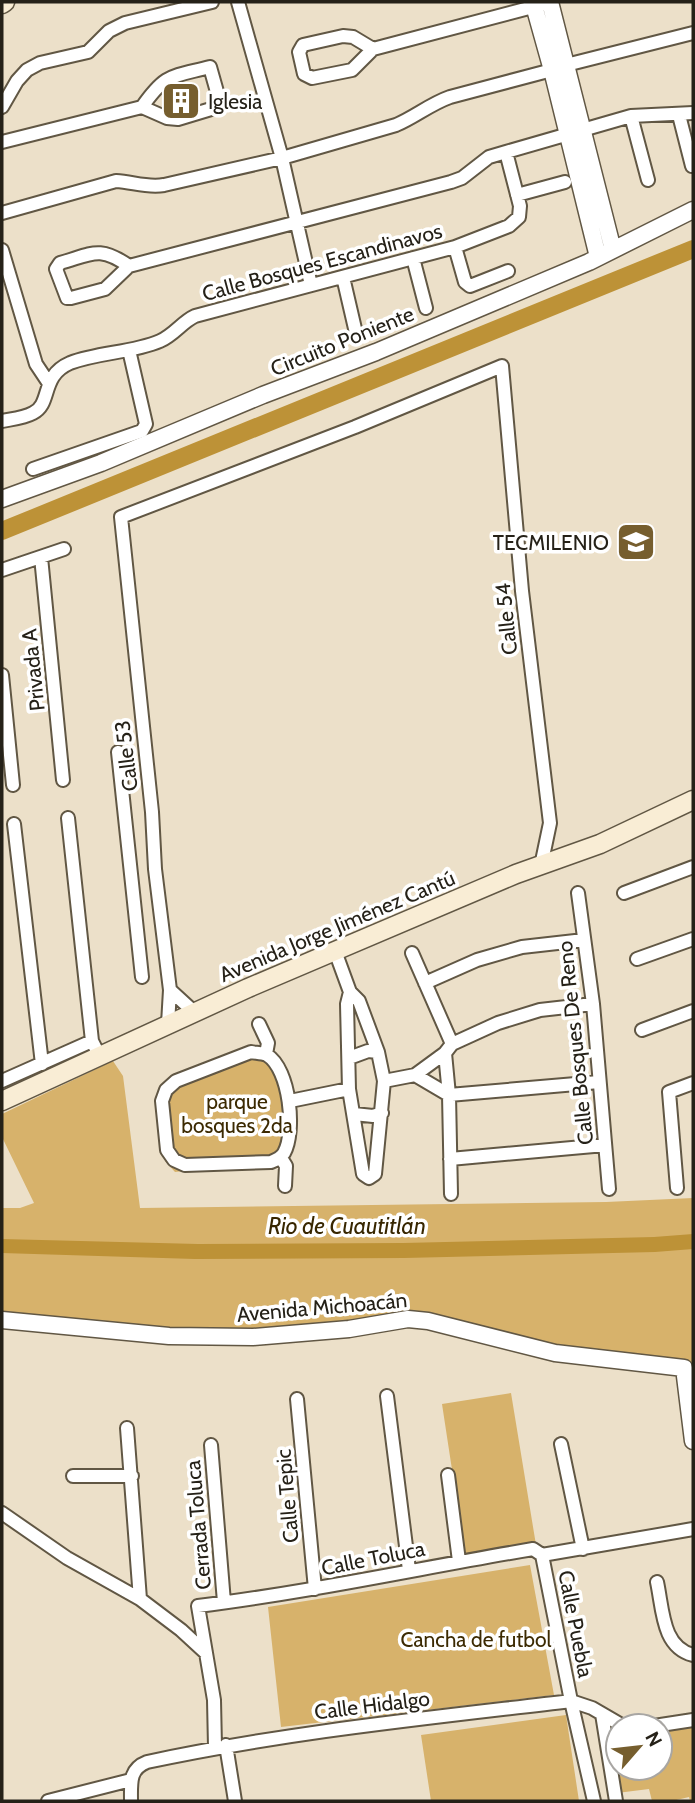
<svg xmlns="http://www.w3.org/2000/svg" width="695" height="1803" viewBox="0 0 695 1803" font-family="Cabin,sans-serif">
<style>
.green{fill:#d7b26b}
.water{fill:#bd9237}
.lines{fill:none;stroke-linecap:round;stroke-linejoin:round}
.river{stroke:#bd9237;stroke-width:18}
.minor-casing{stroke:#615744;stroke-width:16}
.tertiary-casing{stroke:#615744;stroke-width:19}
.secondary-casing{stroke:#615744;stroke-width:21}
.minor{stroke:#fff;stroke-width:12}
.tertiary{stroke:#fff;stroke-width:16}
.secondary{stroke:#f9edd5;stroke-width:18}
.labels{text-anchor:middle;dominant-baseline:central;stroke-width:7;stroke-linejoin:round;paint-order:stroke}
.poi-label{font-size:21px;fill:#252118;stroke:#fff;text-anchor:start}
.street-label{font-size:21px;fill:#252118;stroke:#fff}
.park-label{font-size:21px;fill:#3c2a02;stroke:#fff}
.water-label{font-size:23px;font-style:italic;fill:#372600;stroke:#fff}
</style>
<rect width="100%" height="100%" fill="#ece0c9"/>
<path class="green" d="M240,1057h20l15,9 14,60 -12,35 -102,11 -10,-11 -2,-28 -6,-27 1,-13 5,-8z
M113,1061l10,15 17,132 466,-6 87,-4v187l-4,-23 -132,-15 -79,-21 -128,-4 -100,9 -112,-4 -136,-14v-105h18l14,-5 -32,-66v-23z
M511,1393l25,152 -71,10 -23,-151z
M530,1565l24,130 -273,32 -13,-120z
M566,1715l13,86h-148l-10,-66z
M693,1723v78h-3l-1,-4 -17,4h-20l-3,-12 -32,4 -7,-47h8v22h42v-40z"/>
<path class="water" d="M693,1234v15l-38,3 -251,6 -209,1 -193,-6v-14l196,5 205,-1 251,-6z"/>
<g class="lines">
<path class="river" d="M2,531l691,-282"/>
<g class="minor-casing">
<path id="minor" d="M238,2l44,156 29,127
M373,49l-20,-12 -10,-1 -40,9 -4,7 5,22 8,4 40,-8 21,-21 179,-47
M566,65l127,-32
M210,67l11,39 -43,13 -11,-1 -25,-11c24,-34 29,-30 68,-40z
M2,107l15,-26 10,-11 13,-7 48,-11 21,-21 16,-8 87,-21
M679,115l13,51
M631,116l17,64
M2,142l140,-35
M517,195l48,-13
M2,213l114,-32c17,1 31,7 48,4l118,-27 114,-33c19,-8 34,-21 54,-28l102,-27
M455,247l10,35 5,4 38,-15
M2,250l34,114 12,18
M413,258l13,50
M129,266c-30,-21 -37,-12 -69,-3l-4,6 11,29h4l34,-9 24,-23 322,-84 11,-4 27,-21 17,-5 125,-36 62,-3
M343,277l13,56
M2,421c10,-2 22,-3 31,-8 19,-9 7,-37 37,-50 29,-11 62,-10 90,-22 14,-6 22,-19 35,-25l260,-69 54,-21 10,-9 1,-11 -14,-54
M33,469l109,-38 4,-7 -17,-74
M41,557l22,223
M2,570l62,-21
M2,675l11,110
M118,752l24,225
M68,818l24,223 7,14
M14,824l28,240
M578,893l15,111 16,185
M624,893l69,-26
M335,951l15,41 9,9 19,51 6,29 -9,93 -6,4 -6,-4 -14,-85 -2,-85 3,-12
M412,953l40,91
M637,959l56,-20
M425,983l52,-23 45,-13 62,-7
M170,990l24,22
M168,1024l2,-34 -15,-121 -3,-57 -31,-295 234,-90 147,-61 20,225 28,232 -9,43
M259,1024l9,19 -2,11
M642,1030l51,-19
M251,1052c5,1 11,1 16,3 23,14 29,77 17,98 -3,5 -8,7 -13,9l-86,3 -11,-5 -7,-10 -5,-49 4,-11 10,-9z
M445,1053l4,42 2,99
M349,1058l19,-7 10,1
M415,1075l34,20
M2,1081l90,-40
M384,1081l31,-6 30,-22 7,-9 46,-21 42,-13 53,-6
M449,1095l150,-13
M290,1101l59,-12
M354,1114l19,2 9,-3
M281,1158l5,8 -1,20
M450,1159l155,-14
M677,1188l-8,-96 24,-9
M387,1396l22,174
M297,1399l18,190
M127,1428l13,171
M561,1444l22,105
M211,1445l13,157
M448,1475l11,86
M73,1476h59
M2,1513l65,45 73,41 41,31 25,23
M542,1555l29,146 23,100
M657,1582c6,28 5,65 36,73
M602,1714l14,87
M654,1726l39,-6
M226,1745l9,56
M215,1747l-1,-47 -16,-94c112,-14 223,-38 335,-57l9,6 151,-26
M48,1801l83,-21
M131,1801c0,-18 -2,-32 16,-39 140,-30 282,-44 424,-61l21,7 31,18"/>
</g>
<g class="tertiary-casing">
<path id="tertiary" d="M533,2l19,68 46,187
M550,2l63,248
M2,499l99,-36 162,-68 113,-43 213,-90 104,-52
M2,1320l167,16 84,1 96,-8 59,-10 20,2 127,32 129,15 9,73"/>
</g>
<g class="secondary-casing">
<path id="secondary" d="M2,4l3,-2
M2,1101l246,-113 268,-114 84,-30 93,-44"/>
</g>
<use href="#minor" class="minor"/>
<use href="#tertiary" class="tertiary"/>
<use href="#secondary" class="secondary"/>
</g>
<defs>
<g id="building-square" transform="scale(2.0125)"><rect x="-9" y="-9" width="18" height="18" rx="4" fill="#765e2e" stroke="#fff"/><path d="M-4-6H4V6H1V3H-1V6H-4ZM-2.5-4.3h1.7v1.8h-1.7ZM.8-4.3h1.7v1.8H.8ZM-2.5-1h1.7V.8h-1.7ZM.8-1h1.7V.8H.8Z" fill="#fff"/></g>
<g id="university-square" transform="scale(2.0125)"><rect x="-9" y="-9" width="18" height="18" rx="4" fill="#765e2e" stroke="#fff"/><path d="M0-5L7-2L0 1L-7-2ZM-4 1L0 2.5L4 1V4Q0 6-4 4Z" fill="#fff"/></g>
</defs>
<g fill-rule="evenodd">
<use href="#building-square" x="181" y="101"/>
<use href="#university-square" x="636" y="542"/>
</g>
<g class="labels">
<g class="poi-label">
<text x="208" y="101">Iglesia</text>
<text x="609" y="542" text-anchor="end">TECMILENIO</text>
</g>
<g class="street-label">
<text transform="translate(322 262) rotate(-15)">Calle Bosques Escandinavos</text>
<text transform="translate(342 341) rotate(-22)">Circuito Poniente</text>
<text transform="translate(506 619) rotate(-96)">Calle 54</text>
<text transform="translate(33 670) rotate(-96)">Privada A</text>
<text transform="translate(126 756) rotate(-97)">Calle 53</text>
<text transform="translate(337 926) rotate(-23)">Avenida Jorge Jiménez Cantú</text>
<text transform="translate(575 1043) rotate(-96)">Calle Bosques De Reno</text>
<text transform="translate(322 1307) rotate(-5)">Avenida Michoacán</text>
<text transform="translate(287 1496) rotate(-95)">Calle Tepic</text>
<text transform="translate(198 1525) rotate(-95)">Cerrada Toluca</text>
<text transform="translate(373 1558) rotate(-11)">Calle Toluca</text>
<text transform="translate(576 1624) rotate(79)">Calle Puebla</text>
<text transform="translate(372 1705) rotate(-7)">Calle Hidalgo</text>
</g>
<g class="park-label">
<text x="237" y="1101">parque<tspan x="237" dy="24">bosques 2da</tspan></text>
<text x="476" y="1639">Cancha de futbol</text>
</g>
<g class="water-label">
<text x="347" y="1226">Rio de Cuautitlán</text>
</g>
</g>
<rect width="695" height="1803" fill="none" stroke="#252118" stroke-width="7"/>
<g transform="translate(639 1747) rotate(62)"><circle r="33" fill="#ffffff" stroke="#a8a6a3" stroke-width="2"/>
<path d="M0-5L12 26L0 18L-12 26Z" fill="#765e2e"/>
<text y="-10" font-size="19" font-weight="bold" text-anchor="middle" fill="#252118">N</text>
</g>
</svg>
